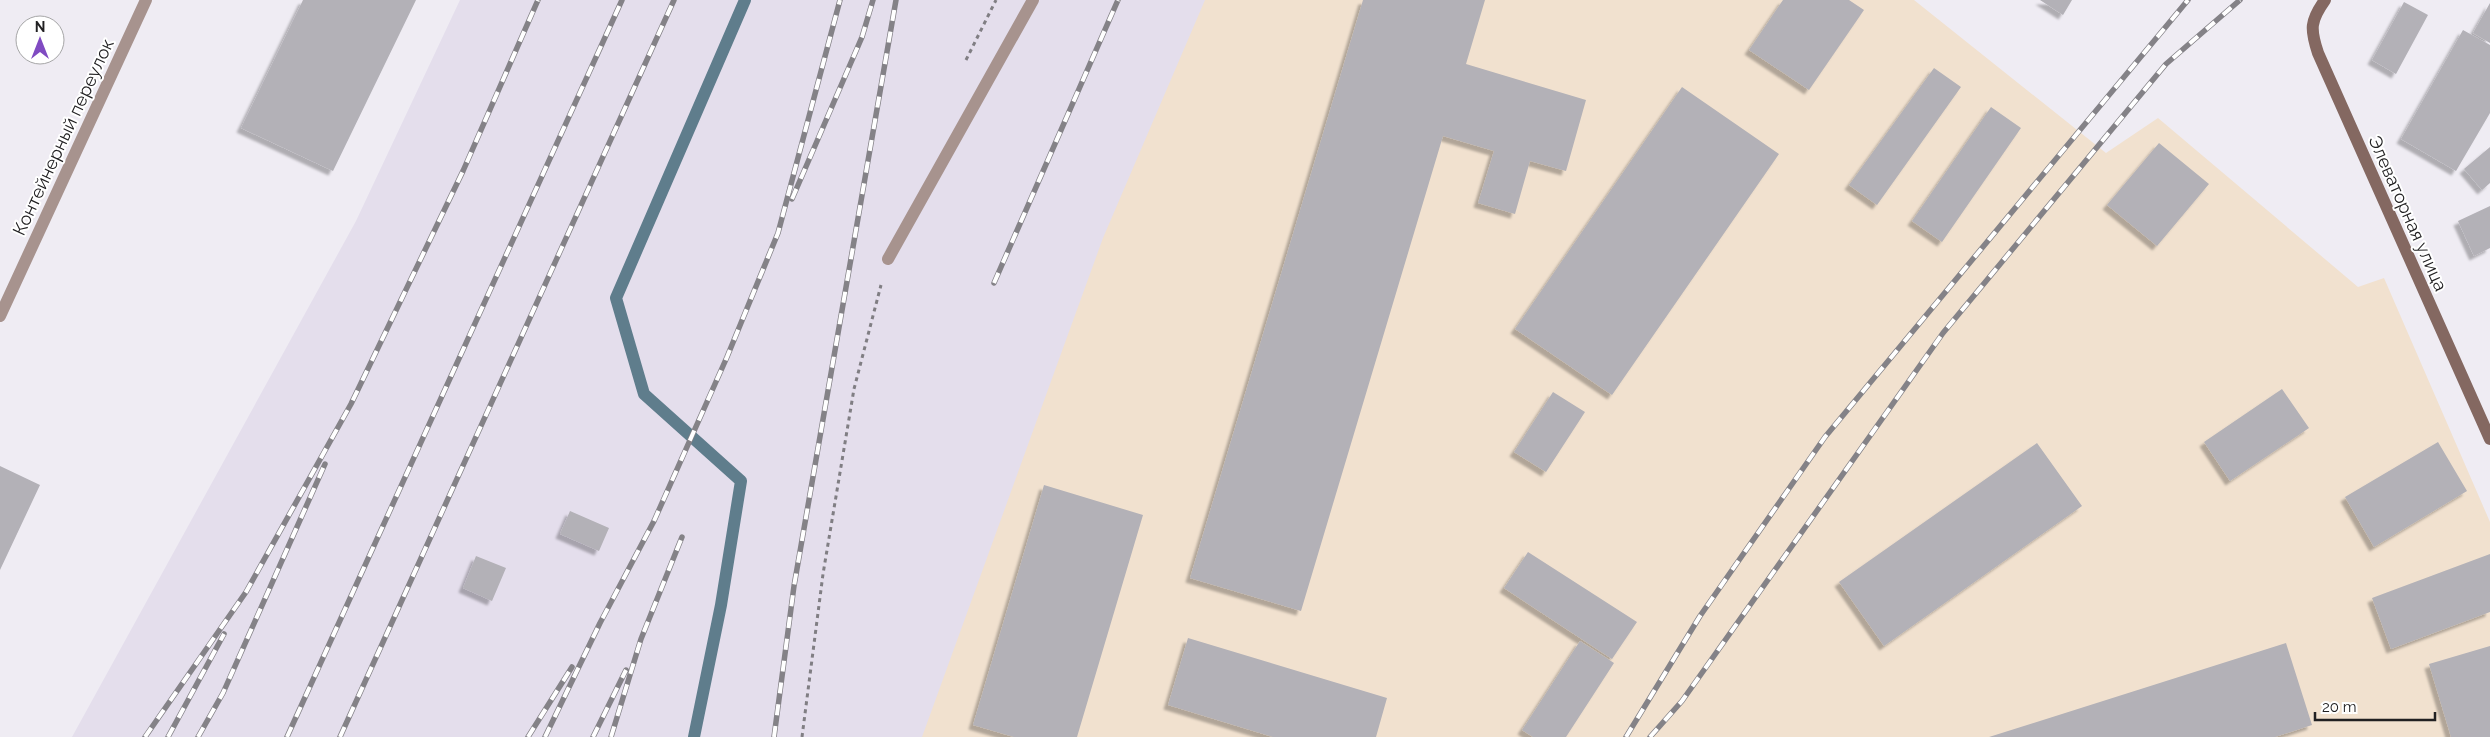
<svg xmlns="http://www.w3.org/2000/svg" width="2490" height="737" viewBox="0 0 2490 737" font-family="Raleway,sans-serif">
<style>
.built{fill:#e4deec}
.industrial{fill:#f1e1cf}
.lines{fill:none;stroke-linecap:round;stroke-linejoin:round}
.stream{stroke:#5f7d8c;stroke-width:12}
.building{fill:#b3b1b7;filter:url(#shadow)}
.path{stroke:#807e83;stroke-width:3;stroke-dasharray:4 4;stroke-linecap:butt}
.lane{stroke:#a7938e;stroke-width:12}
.street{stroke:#a7938e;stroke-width:12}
.secondary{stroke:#846861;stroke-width:12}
.rail-casing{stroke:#848287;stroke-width:5.5}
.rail{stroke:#fff;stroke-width:4;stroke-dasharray:11;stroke-linecap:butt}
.labels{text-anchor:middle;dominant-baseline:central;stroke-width:4;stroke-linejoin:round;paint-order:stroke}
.street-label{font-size:18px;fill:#212022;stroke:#fff}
</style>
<defs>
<filter id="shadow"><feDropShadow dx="-4.5" dy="4.5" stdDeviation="1" flood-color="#0004"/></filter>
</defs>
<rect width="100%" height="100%" fill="#efecf3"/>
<path class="built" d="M460,0h897l-226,737h-1059l284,-516z"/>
<path class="industrial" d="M1205,0h709l192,153 52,-35 200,169 26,-9 106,244v215h-1568l181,-499z"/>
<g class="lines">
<path class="stream" d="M694,737l27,-132 20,-124 -97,-87 -28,-96 129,-298"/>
</g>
<path class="building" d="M303,0h113l-83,171 -92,-43z
M1363,0h122l-19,64 120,36 -20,71 -36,-10 -15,53 -37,-11 16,-52 -51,-15 -142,475 -111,-33z
M1783,0h66l15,10 -55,80 -60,-40z
M2040,0h32l-9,15z
M2404,2l24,13 -32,59 -24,-14z
M2490,3v40l-17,-10z
M2463,30l27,15v68l-34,58 -55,-32z
M1934,68l27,19 -84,118 -28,-20z
M1682,87l97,67 -167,241 -97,-66z
M1991,107l30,21 -79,114 -30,-21z
M2159,143l50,41 -52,62 -50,-41z
M2490,147v36l-8,7 -18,-21z
M2490,206v42l-16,8 -16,-35z
M2282,389l27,39 -79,53 -26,-39z
M1553,392l32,20 -39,60 -32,-20z
M2438,442l29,49 -93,56 -29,-50z
M2037,443l45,63 -198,140 -45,-64z
M0,466l40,19 -40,85z
M1044,485l99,30 -66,222h-63l-41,-12z
M570,511l39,17 -10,23 -39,-17z
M1528,552l109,70 -25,37 -108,-71z
M2490,554v58l-99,37 -19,-51z
M476,556l30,12 -14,33 -29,-13z
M1188,638l199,60 -11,39h-103l-105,-32z
M1580,641l34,22 -48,74h-33l-11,-7z
M2286,643l26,82 -37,12h-286z
M2490,646v91h-39l-22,-73z"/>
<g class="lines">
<path class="path" d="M966,60l30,-60
M802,737l21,-163 31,-185 27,-104"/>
<path class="lane" d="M888,259l145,-259"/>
<path class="street" d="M0,316l146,-316"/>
<path class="secondary" d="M2325,0c-15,21 -15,29 -7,53l172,386"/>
<g class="rail-casing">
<path id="rail" d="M792,199l70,-162 11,-37
M994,283l124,-283
M145,737l101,-145 105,-188 112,-233 75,-171
M168,737l56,-103
M198,737l25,-44 102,-229
M287,737l335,-737
M340,737l334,-737
M528,737l44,-70
M545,737l55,-114 54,-102 73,-164 51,-124 62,-233
M593,737l33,-67
M611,737l30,-98 41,-102
M774,737l20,-151 102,-586
M1626,737l74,-121 125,-179 363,-437
M1650,737l32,-36 261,-368 223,-269 74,-64"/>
</g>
<use href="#rail" class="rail"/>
</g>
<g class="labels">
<g class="street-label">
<text transform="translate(63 137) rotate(-65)">Контейнерный переулок</text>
<text transform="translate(2408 213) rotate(66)">Элеваторная улица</text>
</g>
</g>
<g transform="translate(40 40)"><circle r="24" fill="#ffffff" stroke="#a6a6a7"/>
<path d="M0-4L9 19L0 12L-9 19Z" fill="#804bc2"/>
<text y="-8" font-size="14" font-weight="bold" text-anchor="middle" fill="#212022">N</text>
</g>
<path d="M2315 712v8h120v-8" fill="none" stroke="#212022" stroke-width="2.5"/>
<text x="2322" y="712" font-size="15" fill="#212022" stroke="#ffffff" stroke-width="4" paint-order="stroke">20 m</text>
</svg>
